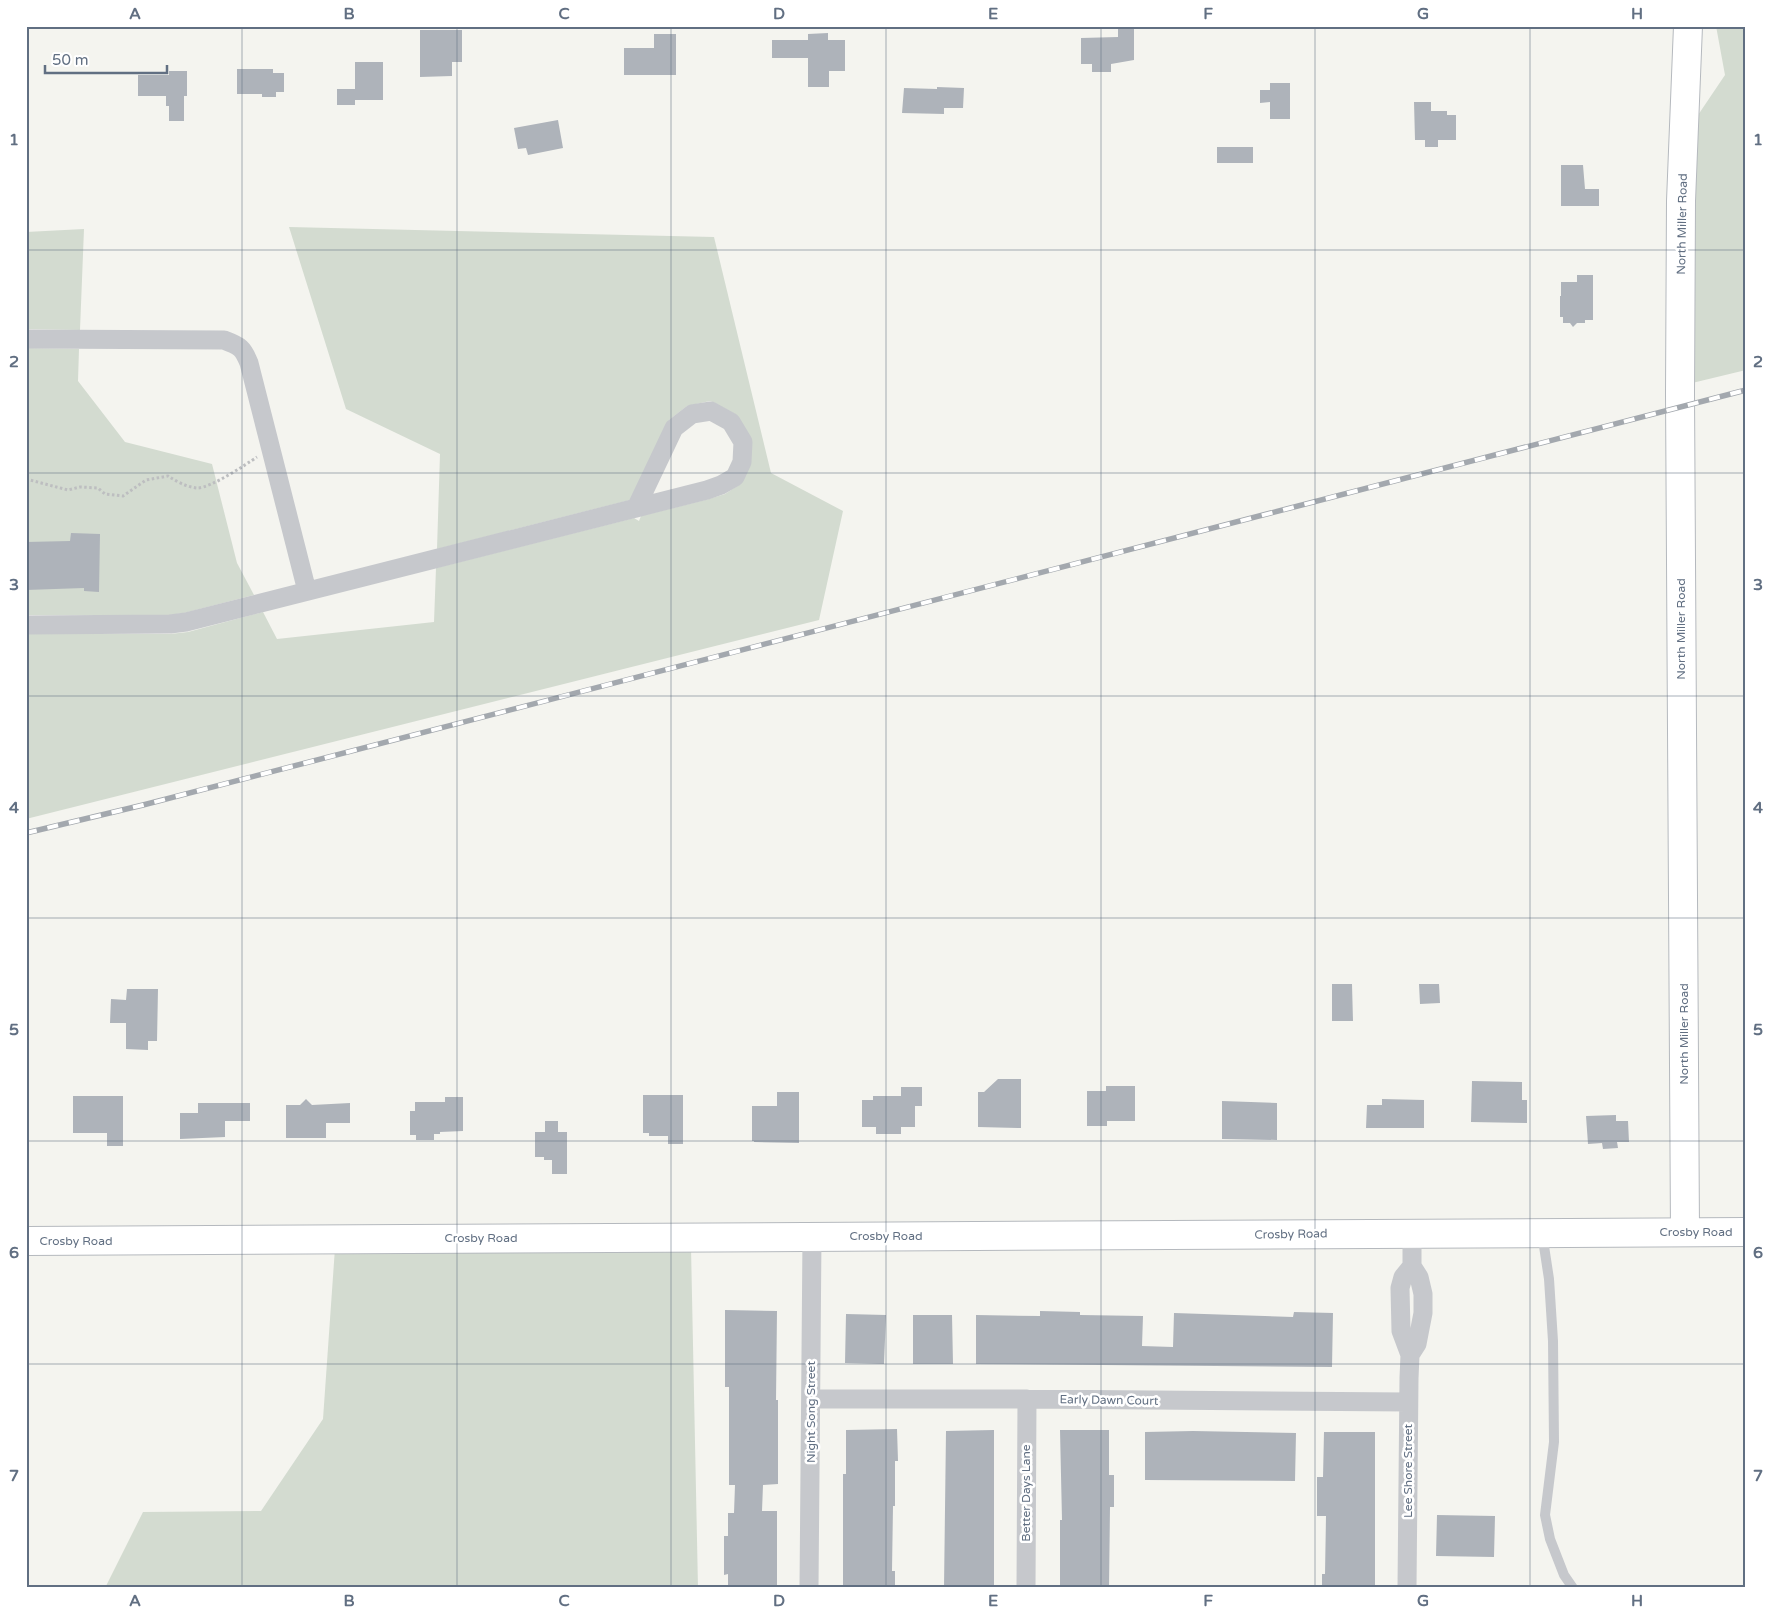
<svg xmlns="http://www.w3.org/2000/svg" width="1772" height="1614" viewBox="0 0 1772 1614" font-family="'Varela Round',sans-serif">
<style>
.green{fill:#d3dbd0}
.building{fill:#aeb3ba}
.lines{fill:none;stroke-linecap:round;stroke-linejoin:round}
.secondary-casing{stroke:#b5b9be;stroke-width:30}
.path{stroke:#bdbec0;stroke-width:3;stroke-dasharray:2.5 2.5;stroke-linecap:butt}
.lane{stroke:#c6c8cc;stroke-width:10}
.street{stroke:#c6c8cc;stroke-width:19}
.secondary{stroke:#fff;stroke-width:28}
.rail-casing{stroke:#a3a8ae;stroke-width:5.5}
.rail{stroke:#fff;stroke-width:4;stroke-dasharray:11;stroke-linecap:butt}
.grid{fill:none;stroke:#616f82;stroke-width:1;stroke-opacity:0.55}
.labels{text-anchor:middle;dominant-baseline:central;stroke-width:5;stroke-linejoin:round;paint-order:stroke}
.street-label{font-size:12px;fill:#616f82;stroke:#fff}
.neatline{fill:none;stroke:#616f82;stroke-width:2}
.grid-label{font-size:16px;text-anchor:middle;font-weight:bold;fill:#616f82}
</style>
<rect width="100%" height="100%" fill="#f4f4ef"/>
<path class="green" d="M1716,26h30v344l-58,14 6,-263 31,-46z
M289,227l425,10 57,236 72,38 -24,109 -793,199v-185h144l18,-2 75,-20 14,27 157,-17 2,-54 198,-50 5,3 2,-5 68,-17 16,-5 14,-9 -4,-71 -20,-11 -5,-2 -23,5 -18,14 -39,80 -193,49 3,-95 -94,-45z
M84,229l-4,101 -54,-1v-97z
M26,348l53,1 -1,32 47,61 87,22 25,99 17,32 -70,18 -15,2h-143z
M691,1247l7,341h-593l38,-76 118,-1 62,-92 12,-171z"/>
<path class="building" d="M1118,29h16v31l-23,4v8h-19v-8h-11v-26l37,-1z
M420,30h42v32h-10v14l-32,1z
M828,33v7h17v31h-16v16h-21v-29h-36v-18h36v-6z
M654,34h22v41h-52v-27h30z
M355,62h28v38h-28z
M237,69h36v4h11v19h-8v5h-14v-3h-25z
M169,71h18v25h-3v25h-15v-15h-3v-10h-28v-21h31z
M1270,83h20v36h-20v-17l-10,1v-13h10z
M937,87l27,1 -1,20h-19v6l-42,-1 2,-25 33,1z
M337,89h18v16h-18z
M1414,102h17v9h16v4h9v25h-18v7h-13v-7h-10z
M558,120l5,28 -35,7 -2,-7 -8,1 -4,-21z
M1217,147h36v16h-36z
M1561,165h22l2,24h14v17h-38z
M1577,275h16v45h-8v3h-8l-4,4 -3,-4h-7v-6h-3v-21h1v-14h16z
M71,533l29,1 -1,58 -15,-1v-3l-58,2v-48l44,-1z
M1332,984h20l1,37h-21z
M1419,984h20l1,19 -20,1z
M127,989h31l-1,52h-9v9l-22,-1v-26h-16l1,-24 15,1z
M998,1079h23v49l-43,-1v-35h6z
M1472,1081l50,1v18h5v23l-56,-1z
M1106,1086h29v35h-28v5h-20v-35h19z
M901,1087h21v19h-7v21h-14v7h-25v-7h-14v-27h11v-4h28z
M777,1092h22v51l-45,-1v-1h-2v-35h25z
M643,1095h40v49h-15v-8h-19v-3h-6z
M73,1096h50v50h-16v-13h-34z
M445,1097h18v34l-23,1v2h-6v6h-18v-5h-6v-24h5v-9h30z
M306,1099l6,6 38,-2v20h-24v15h-40v-33h14z
M1382,1099l42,1v28h-58l1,-23h15z
M1222,1101l55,2v37l-55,-1z
M198,1103h52v18h-25v16l-45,2v-26h18z
M1616,1115v6h12l1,21h-12l1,6 -15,1 -1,-6 -14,1 -2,-28z
M545,1121h13v11h9v42h-15v-14h-8v-3h-9v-25h10z
M725,1310l52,1 -1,89h2v84l-15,1 -1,26h15v77h-49v-14l-4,1v-39h4v-23h6l1,-28h-6v-98h-4z
M1040,1311l40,1v3l63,1 -1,30 31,1 1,-34 119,4 1,-5 39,1 -1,54 -356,-3v-49l64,1z
M846,1314l40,1 -2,49 -39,-1z
M913,1315h39l1,49h-40z
M897,1429l1,32h-3v45h-2l-1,65h3v17h-52v-114h3v-44z
M994,1430v158h-50l2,-157z
M1060,1430h49v45h5v32h-4l-1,81h-49v-68h2z
M1193,1431l103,2 -1,48 -150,-1v-48z
M1324,1432h51v156h-53v-14h3l1,-58h-9v-39h6z
M1437,1515l58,1 -1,41 -58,-1z"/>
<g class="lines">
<g class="secondary-casing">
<path id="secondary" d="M1685,1232l-5,-838 1,-193 7,-175
M26,1241l1720,-9"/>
</g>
<path class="path" d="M26,479l42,11 12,-3 18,1 7,6 18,2 23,-16 22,-4c8,5 18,11 29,12 14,0 48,-23 60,-31"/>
<path class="lane" d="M1542,1233l7,46 4,62 1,101 -9,73 5,24 14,36 9,13"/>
<path class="street" d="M26,339l198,1c16,6 19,8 25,23l58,228
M26,625l144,-1 16,-2 450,-114 71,-18 14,-5 14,-8 7,-15 1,-20 -12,-20 -20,-11 -19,3 -18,14 -38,80
M1410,1355l-9,-24 -1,-43 3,-11 9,-11
M811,1399h216l381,3
M809,1588l3,-351
M1026,1588l1,-189
M1407,1588l2,-210 1,-23 7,-11 6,-31v-19l-4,-17 -7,-11v-33"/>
<use href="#secondary" class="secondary"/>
<g class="rail-casing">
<path id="rail" d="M26,833l117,-28 1603,-415"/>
</g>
<use href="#rail" class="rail"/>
</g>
<path class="grid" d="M242,26v1562M457,26v1562M671,26v1562M886,26v1562M1101,26v1562M1315,26v1562M1530,26v1562M26,250h1720M26,473h1720M26,696h1720M26,918h1720M26,1141h1720M26,1364h1720"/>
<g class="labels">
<g class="street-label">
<text transform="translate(1682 224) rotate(-89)">North Miller Road</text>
<text transform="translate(1681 629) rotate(-90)">North Miller Road</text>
<text transform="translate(1684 1034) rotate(-90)">North Miller Road</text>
<text x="1696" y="1232">Crosby Road</text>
<text transform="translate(1291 1234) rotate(-1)">Crosby Road</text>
<text x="886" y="1236">Crosby Road</text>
<text x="481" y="1238">Crosby Road</text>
<text x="76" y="1241">Crosby Road</text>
<text transform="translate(1109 1400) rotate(1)">Early Dawn Court</text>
<text transform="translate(811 1412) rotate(-90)">Night Song Street</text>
<text transform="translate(1408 1471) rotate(-90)">Lee Shore Street</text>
<text transform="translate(1026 1493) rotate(-90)">Better Days Lane</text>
</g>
</g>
<rect width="1772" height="1614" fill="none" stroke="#ffffff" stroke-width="55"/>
<path d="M45 65v8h122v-8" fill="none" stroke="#616f82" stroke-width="2.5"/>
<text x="52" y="65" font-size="15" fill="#616f82" stroke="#ffffff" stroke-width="4" paint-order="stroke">50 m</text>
<rect x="28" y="28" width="1716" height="1558" class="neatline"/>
<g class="grid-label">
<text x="135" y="19">A</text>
<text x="349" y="19">B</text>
<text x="564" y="19">C</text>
<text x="779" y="19">D</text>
<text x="993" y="19">E</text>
<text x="1208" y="19">F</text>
<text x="1423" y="19">G</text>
<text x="1637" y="19">H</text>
<text x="14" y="145">1</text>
<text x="1758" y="145">1</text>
<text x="14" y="367">2</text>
<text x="1758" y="367">2</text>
<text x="14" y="590">3</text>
<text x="1758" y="590">3</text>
<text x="14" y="813">4</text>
<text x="1758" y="813">4</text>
<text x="14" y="1035">5</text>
<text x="1758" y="1035">5</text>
<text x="14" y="1258">6</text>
<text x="1758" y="1258">6</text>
<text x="14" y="1481">7</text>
<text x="1758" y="1481">7</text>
<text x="135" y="1606">A</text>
<text x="349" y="1606">B</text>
<text x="564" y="1606">C</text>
<text x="779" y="1606">D</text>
<text x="993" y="1606">E</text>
<text x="1208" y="1606">F</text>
<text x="1423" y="1606">G</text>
<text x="1637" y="1606">H</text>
</g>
</svg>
